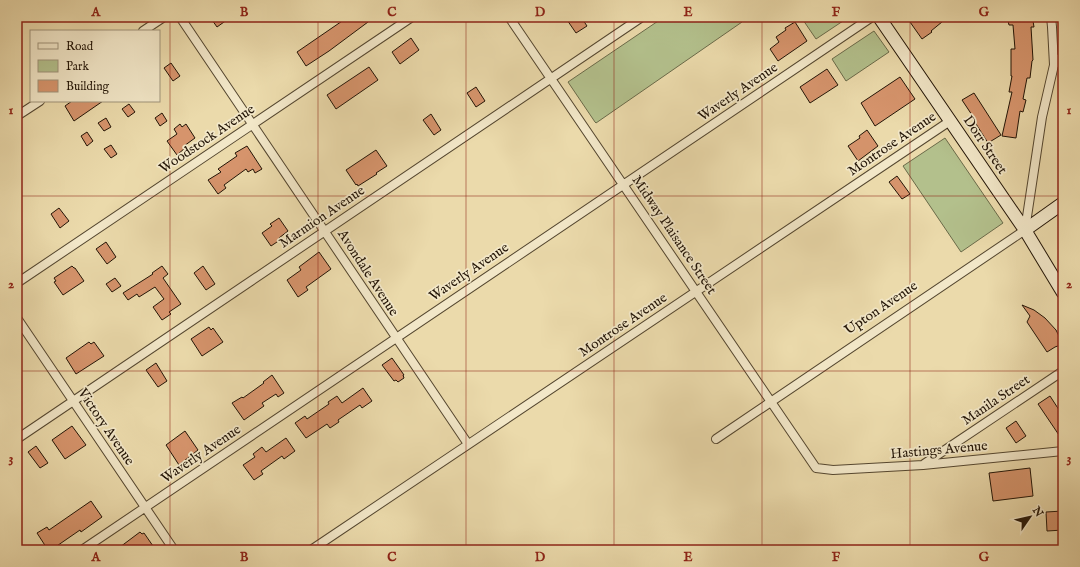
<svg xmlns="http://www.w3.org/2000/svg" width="1080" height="567" viewBox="0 0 1080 567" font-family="'IM FELL English',serif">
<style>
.green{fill:#b3c08c;stroke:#6a6a49}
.building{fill:#d6946c;stroke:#221406}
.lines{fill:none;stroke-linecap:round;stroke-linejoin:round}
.street-casing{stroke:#54462f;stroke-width:10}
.secondary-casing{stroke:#221406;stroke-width:14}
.street{stroke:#f2e7c8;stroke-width:8}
.secondary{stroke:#f2e7c8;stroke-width:12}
.grid{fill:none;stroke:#8f2418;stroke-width:1;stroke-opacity:0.55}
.labels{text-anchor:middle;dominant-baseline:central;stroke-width:3.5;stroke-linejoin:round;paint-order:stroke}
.street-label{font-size:14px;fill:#221406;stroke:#f2e7c8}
.neatline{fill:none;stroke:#8f2418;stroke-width:1.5}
.grid-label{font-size:13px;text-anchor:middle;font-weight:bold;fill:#8f2418}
</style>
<rect width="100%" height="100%" fill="#ebdaab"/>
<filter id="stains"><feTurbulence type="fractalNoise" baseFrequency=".005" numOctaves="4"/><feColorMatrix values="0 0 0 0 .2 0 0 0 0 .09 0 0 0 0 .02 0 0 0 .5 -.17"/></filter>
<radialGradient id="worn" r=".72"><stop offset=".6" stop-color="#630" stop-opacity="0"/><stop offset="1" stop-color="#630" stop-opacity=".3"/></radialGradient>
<path class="green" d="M664,17h75l3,5 -146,101 -1,-1 -27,-40z
M801,17h48l-33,22z
M874,31l15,21 -43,29 -14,-22z
M945,138l58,85 -42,29 -58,-86z"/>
<path class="building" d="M210,17h21l-14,10z
M348,17h17l3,5 -39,29 -23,15 -9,-14z
M565,17h16l6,9 -11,7z
M917,17h31l-17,14 1,1 -10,7 -12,-17z
M1007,17h26v4l1,6h-3l2,33 -1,1 -2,17h-3l-4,21 3,1 -3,12 -3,-1 -4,27 -14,-2 10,-44h-3l3,-16h-1v-27h4l-2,-24h-4z
M795,22l12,19 -29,20 -8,-12 9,-7 -3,-5 10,-7 -1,-2z
M411,38l8,12 -19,14 -8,-12z
M171,63l9,13 -7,5 -9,-13z
M369,67l9,13 -42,29 -9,-14z
M827,69l11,16 -28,18 -10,-16z
M900,77l15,22 -40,27 -14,-23z
M476,87l9,14 -9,6 -9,-14z
M974,93l27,42 -13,8 -17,-27 1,-1 -10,-15z
M72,101h31l-29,20 -9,-15z
M129,104l6,8 -7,5 -6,-8z
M162,113l5,8 -7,5 -5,-8z
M431,114l10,16 -7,5 -11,-15z
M106,118l5,9 -7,4 -6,-8z
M180,124l2,3 4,-3 9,14 -11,8 1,2 -8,7 -10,-14 10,-7 -3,-5z
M867,130l11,16 -20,15 -10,-15 12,-8 -1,-2z
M87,132l6,9 -6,5 -6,-10z
M111,145l6,9 -6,4 -7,-9z
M247,146l15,23 -7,4 -2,-4 -5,3 -2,-3 -22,16 2,3 -8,6 -10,-14 13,-8 -3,-3 19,-13 -2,-3z
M376,150l11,16 -11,7 1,1 -19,12 -1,-2 -1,1 -10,-15z
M897,176l13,18 -8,5 -13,-17z
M59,208l10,13 -9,7 -9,-14z
M279,218l9,13 -9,7 1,2 -9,6 -9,-13 10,-7 -2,-2z
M106,242l10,15 -9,7 -11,-15z
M319,252l12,17 -25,18 2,3 -10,7 -11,-17 14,-10 -2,-3z
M72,266l2,2h1l9,13 -21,14 -9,-13 2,-1 -2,-3z
M162,266l6,8 -5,4 18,26 -12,8 2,2 -9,6 -9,-13 11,-8 -9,-12 -16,10 -2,-3 -9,6 -5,-7 30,-19 -1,-1z
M203,266l12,18 -9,6 -12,-17z
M115,278l6,8 -9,6 -6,-8z
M1022,305l12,5 11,8 11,12 7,14 -8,3 -8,5 -20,-30 3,-6z
M209,327l2,3 2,-2 10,14 -21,14 -11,-17z
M89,342l2,2 3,-2 10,14 -28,18 -10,-16z
M392,358l12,17h-1l1,3 -6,4 -2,-2 -2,1 -12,-16z
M156,363l11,18 -9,6 -12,-17z
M272,375l12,18 -6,4 -2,-3 -14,9 2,3 -20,14 -12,-17 10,-6 1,1 21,-15 -1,-1z
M363,388l9,13 -10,7 -2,-3 -22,15 1,2 -9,6 -3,-4 -21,14 -11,-15 10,-7 2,3 22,-15 -1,-2 9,-6 5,7z
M1050,396l13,20v25l-25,-37z
M1016,421l10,15 -10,7 -10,-15z
M72,426l14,19 -21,14 -13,-19z
M185,431l13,19 -19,15 -13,-20z
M286,438l9,13 -11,8 -2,-3 -21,15 2,3 -9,6 -11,-15 12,-8 -2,-3 9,-7 4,5z
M36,446l12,17 -8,5 -12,-16z
M1030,468l3,28 -40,5 -4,-28z
M91,501l11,16 -21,15 -1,-2 -29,20h-3l-11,-17 10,-6 2,3z
M1063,511v19l-16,1 -1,-19z
M140,532l2,2 2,-1 9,13 -6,4h-31z"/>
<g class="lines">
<g class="street-casing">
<path id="street" d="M180,17c97,142 191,285 288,427
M509,17l307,451 17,2 90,-5 140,-14
M1051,17l1,10 2,38
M143,31l21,-14
M17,116l23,-15
M17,283l395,-266
M17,318l157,232
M17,439l625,-422
M716,439l309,-209 17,-113 12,-52 9,-10
M924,464l139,-93
M82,550l790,-533
M311,550l639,-429"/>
</g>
<g class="secondary-casing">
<path id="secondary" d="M879,17l146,213 38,63
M1025,230l38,-27"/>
</g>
<use href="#street" class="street"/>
<use href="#secondary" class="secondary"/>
</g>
<path class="grid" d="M170,17v533M318,17v533M466,17v533M614,17v533M762,17v533M910,17v533M17,196h1046M17,371h1046"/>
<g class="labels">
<g class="street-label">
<text transform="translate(738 92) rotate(-34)">Waverly Avenue</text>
<text transform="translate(207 139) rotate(-34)">Woodstock Avenue</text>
<text transform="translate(892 144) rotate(-34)">Montrose Avenue</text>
<text transform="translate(985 145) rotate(56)">Dorr Street</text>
<text transform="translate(322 217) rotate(-34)">Marmion Avenue</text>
<text transform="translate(674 235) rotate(56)">Midway Plaisance Street</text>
<text transform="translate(469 272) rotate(-34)">Waverly Avenue</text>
<text transform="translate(368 273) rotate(57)">Avondale Avenue</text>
<text transform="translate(881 308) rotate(-34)">Upton Avenue</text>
<text transform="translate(623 325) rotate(-34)">Montrose Avenue</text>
<text transform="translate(996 400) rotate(-34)">Manila Street</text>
<text transform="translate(106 427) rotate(56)">Victory Avenue</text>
<text transform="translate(939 450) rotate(-5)">Hastings Avenue</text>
<text transform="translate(201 454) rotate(-34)">Waverly Avenue</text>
</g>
</g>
<rect width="1080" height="567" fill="none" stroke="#ebdaab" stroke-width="44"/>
<rect x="30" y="30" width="130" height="72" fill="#f2e7c8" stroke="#9f937a"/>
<rect x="38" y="43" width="20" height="6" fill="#f2e7c8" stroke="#9f937a"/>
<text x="66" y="50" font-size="12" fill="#221406">Road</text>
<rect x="38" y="60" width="20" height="12" fill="#b3c08c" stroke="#9f937a"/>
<text x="66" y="70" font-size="12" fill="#221406">Park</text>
<rect x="38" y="80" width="20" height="12" fill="#d6946c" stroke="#9f937a"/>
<text x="66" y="90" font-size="12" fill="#221406">Building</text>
<g transform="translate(1030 517) rotate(56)" stroke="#f2e7c8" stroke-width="3" paint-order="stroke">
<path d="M0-3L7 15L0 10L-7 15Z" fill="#221406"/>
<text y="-6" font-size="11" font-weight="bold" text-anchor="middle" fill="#221406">N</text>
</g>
<rect x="22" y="22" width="1036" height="523" class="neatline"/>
<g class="grid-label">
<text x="96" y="16">A</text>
<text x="244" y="16">B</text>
<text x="392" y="16">C</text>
<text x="540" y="16">D</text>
<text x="688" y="16">E</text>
<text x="836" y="16">F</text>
<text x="984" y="16">G</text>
<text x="11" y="114">1</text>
<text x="1069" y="114">1</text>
<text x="11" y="288">2</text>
<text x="1069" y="288">2</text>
<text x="11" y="462">3</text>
<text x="1069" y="462">3</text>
<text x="96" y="561">A</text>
<text x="244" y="561">B</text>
<text x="392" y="561">C</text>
<text x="540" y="561">D</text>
<text x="688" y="561">E</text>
<text x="836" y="561">F</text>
<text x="984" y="561">G</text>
</g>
<rect width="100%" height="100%" filter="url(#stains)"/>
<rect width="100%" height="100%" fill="url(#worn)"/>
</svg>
